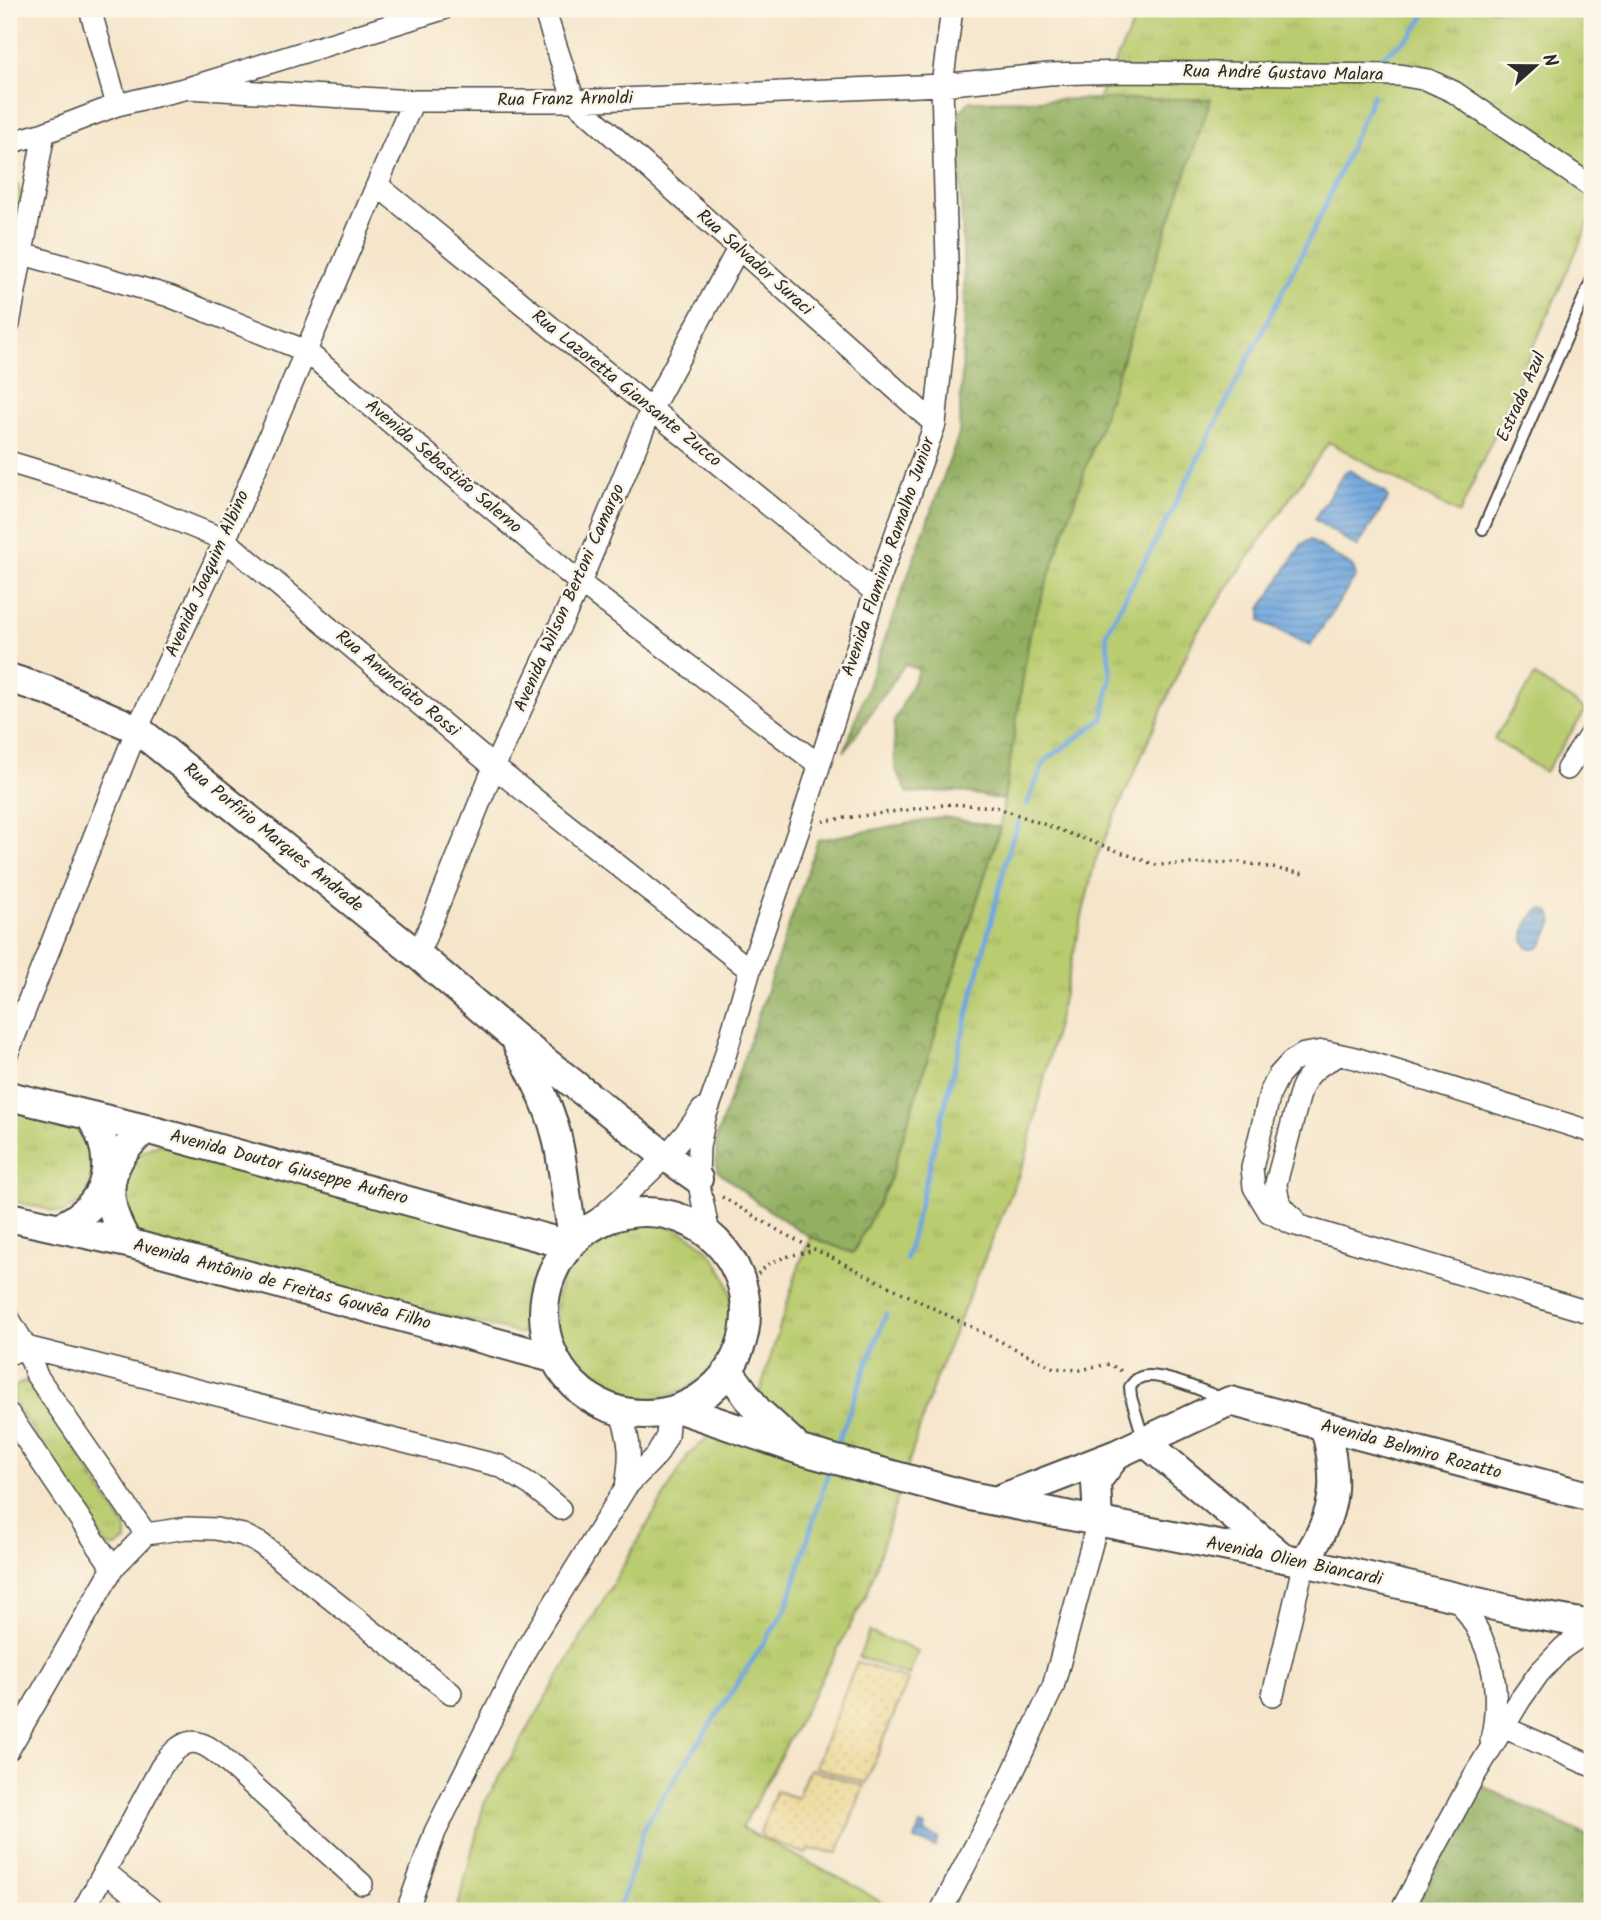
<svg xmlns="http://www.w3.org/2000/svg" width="1601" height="1920" viewBox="0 0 1601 1920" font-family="Kalam,sans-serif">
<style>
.grass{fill:url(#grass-tufts);stroke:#727c4d;stroke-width:2}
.forest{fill:url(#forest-crowns);stroke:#5f6e46;stroke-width:2}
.sand{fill:url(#sand-dots);stroke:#8c8264;stroke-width:2}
.park{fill:url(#park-dots);stroke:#727c4d;stroke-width:2}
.pitch{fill:#bacc6f;stroke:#727c4d;stroke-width:2}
.water{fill:url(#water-rules);stroke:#4e6984;stroke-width:2}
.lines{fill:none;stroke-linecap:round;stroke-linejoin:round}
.stream{stroke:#70a7de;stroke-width:5}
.service-casing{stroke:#494743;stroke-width:14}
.minor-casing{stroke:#494743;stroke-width:24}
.tertiary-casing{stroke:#494743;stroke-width:32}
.path{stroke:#494743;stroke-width:3.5;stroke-dasharray:2 5;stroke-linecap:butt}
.service{stroke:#fff;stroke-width:10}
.minor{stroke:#fff;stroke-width:21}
.tertiary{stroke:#fff;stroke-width:28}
.labels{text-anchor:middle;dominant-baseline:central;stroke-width:5;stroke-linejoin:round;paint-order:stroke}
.street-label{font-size:18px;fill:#2b2b2b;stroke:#fcf5e5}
</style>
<defs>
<pattern id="grass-tufts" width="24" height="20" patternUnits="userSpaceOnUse" patternTransform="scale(1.75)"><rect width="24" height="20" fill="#bacc6f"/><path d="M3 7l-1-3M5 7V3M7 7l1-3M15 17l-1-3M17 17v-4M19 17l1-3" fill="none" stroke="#a0af60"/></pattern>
<pattern id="forest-crowns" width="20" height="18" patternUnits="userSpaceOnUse" patternTransform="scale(1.75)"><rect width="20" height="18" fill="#93b062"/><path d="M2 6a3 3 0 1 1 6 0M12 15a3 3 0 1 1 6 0" fill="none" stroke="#788f51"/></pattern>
<pattern id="sand-dots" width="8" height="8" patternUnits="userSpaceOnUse" patternTransform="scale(1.75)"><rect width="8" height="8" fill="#eeda9e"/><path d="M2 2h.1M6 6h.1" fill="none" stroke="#cb8" stroke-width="1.8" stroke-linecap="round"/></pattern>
<pattern id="park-dots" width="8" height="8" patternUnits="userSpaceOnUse" patternTransform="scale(1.75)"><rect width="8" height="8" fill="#bacc6f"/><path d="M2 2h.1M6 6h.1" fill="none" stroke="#a0af60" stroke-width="1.8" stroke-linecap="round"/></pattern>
<pattern id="water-rules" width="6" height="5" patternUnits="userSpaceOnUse" patternTransform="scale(1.75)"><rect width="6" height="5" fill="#70a7de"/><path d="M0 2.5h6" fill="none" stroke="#5c88b4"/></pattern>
</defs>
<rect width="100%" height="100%" fill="#fcf5e5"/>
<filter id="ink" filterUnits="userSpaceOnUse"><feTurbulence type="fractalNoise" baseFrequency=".0143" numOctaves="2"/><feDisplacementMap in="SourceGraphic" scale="14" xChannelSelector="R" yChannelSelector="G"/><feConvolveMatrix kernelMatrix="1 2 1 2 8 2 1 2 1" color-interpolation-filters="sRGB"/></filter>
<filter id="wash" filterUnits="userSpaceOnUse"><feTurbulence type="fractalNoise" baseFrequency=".00686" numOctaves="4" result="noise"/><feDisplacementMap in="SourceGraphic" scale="28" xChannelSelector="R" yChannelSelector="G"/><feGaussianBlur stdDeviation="1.57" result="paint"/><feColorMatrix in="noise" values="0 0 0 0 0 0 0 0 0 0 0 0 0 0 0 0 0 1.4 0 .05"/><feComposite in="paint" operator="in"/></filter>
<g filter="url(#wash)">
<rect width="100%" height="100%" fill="#f5e5ca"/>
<path class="grass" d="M1140,9h452v207l-133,298 -130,-72 -134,193 -100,226 -69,296 -91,223 -68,214 -125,234 115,59 37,24h-437l27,-107 204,-349 72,-64 37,-120 13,-34 43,16 36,-71 111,-355 30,-195 180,-533h-112z
M9,1102l72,19 17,16 -11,61 -25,15 -53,-13z
M160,1144l391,101c-21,35 -25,50 -21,91l-393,-97 -20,-30c9,-31 9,-56 43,-65z
M556 1311a88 88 0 1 1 176 0a88 88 0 1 1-176 0Z
M25,1381l11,6 90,142v12l-10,6h-6l-5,-4 -92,-143 1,-13z"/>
<path class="forest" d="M1098,99h113l-181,533 -26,168 -46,-9 -50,2 -13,-24 -1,-47 25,-52 -14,-6 -61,88 115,-318 6,-127 -7,-193 12,-13z
M944,817l56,10 -111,355 -36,71 -43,-16 -52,-34 -41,-33 -1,-31 102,-299z
M1482,1786l110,52v73h-180z"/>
<path class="sand" d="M857,1662l51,18 -42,103 -51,-16z
M809,1769l55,17 -26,67 -29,-4 -3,5 -43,-16v-3l-3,-2 16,-42 21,7z"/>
<path class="park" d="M9,175l8,10 5,10 -13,78z"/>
<path class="pitch" d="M1535,676l51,34 -41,62 -51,-33z
M869,1632l49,19 -9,25 -50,-19z"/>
<path class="water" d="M1349,470l37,23 2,6 -31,48 -43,-28 31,-47z
M1310,540l43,27 3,9 -46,70 -49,-25v-12l41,-65z
M1541,909l9,3 3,10 -11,23 -5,4c-25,0 -9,-33 4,-40z
M920,1825l5,2 -2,5 15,6 -3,9 -20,-7z"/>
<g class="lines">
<path class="stream" d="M1379,59l33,-24 17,-26
M1027,804l18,-43 58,-42 8,-43 -5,-43 61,-113 154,-305 52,-120
M906,1259l105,-417 8,-20
M835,1450l51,-136
M619,1911l27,-88 140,-214 44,-142"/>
</g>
</g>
<g filter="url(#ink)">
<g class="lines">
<g class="service-casing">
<path id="service" d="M1483,529l109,-250
M1144,1441l-13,-44 -1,-10c5,-7 9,-11 18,-11 19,-1 57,16 76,23"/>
</g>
<g class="minor-casing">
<path id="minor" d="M90,9l27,96
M544,9l30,92 361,323
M188,88l225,13h161l368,-16 107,-11 78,-2 272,3 29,5 26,12 138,95
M9,143l35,-10 73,-28 71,-17 255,-79
M377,185l498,407
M23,254l146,42 137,55 274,232 238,181
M9,324l35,-191
M9,462l99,30 117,48 269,227 256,203
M1567,769l25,-37
M418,955l76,-188 86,-184 71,-173 87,-161
M9,1050l128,-321 88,-189 188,-439
M1592,1132l-237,-74 -32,-7 -19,3 -13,8 -12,13 -9,18 -18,75 2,19 15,25 24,12 299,89
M1293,1217c-13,-10 -16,-18 -17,-34l25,-93c7,-19 21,-27 39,-35
M589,1228c40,-38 83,-71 113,-118
M709,1234l-11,-55 1,-32 6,-30 11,-30 34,-117 50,-144 75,-234 60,-168 13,-127 -6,-212 10,-76
M9,1319l17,28 11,29 109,158
M9,1354l17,-7 474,119 31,19 29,24
M621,1413c10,31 10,42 5,74
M9,1414l104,154
M1457,1598c34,45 46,86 34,143
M1273,1695l31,-133
M1503,1727l89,39
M9,1749l104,-181 33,-34 41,-6 29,1 27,6 18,9 190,149
M104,1871l50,40
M83,1911l78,-144c24,-32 36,-32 65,-6l136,123
M407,1911l28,-79 91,-183 100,-162 31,-32 10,-19 2,-24
M941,1911l64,-122 48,-102 45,-166
M1401,1911l70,-130 49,-81 19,-27 24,-25 29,-20"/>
</g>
<g class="tertiary-casing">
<path id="tertiary" d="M9,678l40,13 88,38 281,226 96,82 151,119 33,23
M518,1046c16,31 35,66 41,101 6,31 8,62 15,92
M9,1096l137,33 423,116
M544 1313a101 101 0 1 1 202 0a101 101 0 1 1-202 0Z
M9,1217l119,26 425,115
M58,1228c50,-22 62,-67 32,-112
M128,1243c-28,-44 -23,-81 18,-114
M729,1371l28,39 36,33
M680,1409l120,41 170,46 334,66 221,51 67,12
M1144,1441l137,115
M995,1501l122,-47 113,-53 362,96
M1098,1521l-2,-39 21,-28
M1304,1562c32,-48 36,-79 21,-134"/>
</g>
<path class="path" d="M823,821l128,-17 45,3 160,58 84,-3 65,12
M722,1197l64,38 268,133 26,2 29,-6 16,9
M744,1290c25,-32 32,-31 71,-40"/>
<use href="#service" class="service"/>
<use href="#minor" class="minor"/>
<use href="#tertiary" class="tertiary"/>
</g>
</g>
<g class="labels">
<g class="street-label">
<text transform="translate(1283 74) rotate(1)">Rua André Gustavo Malara</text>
<text transform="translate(565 100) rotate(-1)">Rua Franz Arnoldi</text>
<text transform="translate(754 263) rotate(42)">Rua Salvador Suraci</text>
<text transform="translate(626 389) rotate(39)">Rua Lazoretta Giansante Zucco</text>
<text transform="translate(1522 397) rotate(-66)">Estrada Azul</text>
<text transform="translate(443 467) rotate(40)">Avenida Sebastião Salerno</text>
<text transform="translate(889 557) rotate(-71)">Avenida Flaminio Ramalho Junior</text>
<text transform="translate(208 574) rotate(-66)">Avenida Joaquim Albino</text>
<text transform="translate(570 598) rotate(-66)">Avenida Wilson Bertoni Camargo</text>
<text transform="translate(397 684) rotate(40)">Rua Anunciato Rossi</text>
<text transform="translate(273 838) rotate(39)">Rua Porfírio Marques Andrade</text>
<text transform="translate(289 1168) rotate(15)">Avenida Doutor Giuseppe Aufiero</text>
<text transform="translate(282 1285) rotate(15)">Avenida Antônio de Freitas Gouvêa Filho</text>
<text transform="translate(1411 1450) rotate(15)">Avenida Belmiro Rozatto</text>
<text transform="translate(1294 1562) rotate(12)">Avenida Olien Biancardi</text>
</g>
</g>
<rect width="1601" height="1920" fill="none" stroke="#fcf5e5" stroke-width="35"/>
<g transform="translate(1535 66) rotate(69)" stroke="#fcf5e5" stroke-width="5" paint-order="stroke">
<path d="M0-5L12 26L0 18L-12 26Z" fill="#2b2b2b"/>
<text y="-10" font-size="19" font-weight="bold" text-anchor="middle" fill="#2b2b2b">N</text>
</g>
</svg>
